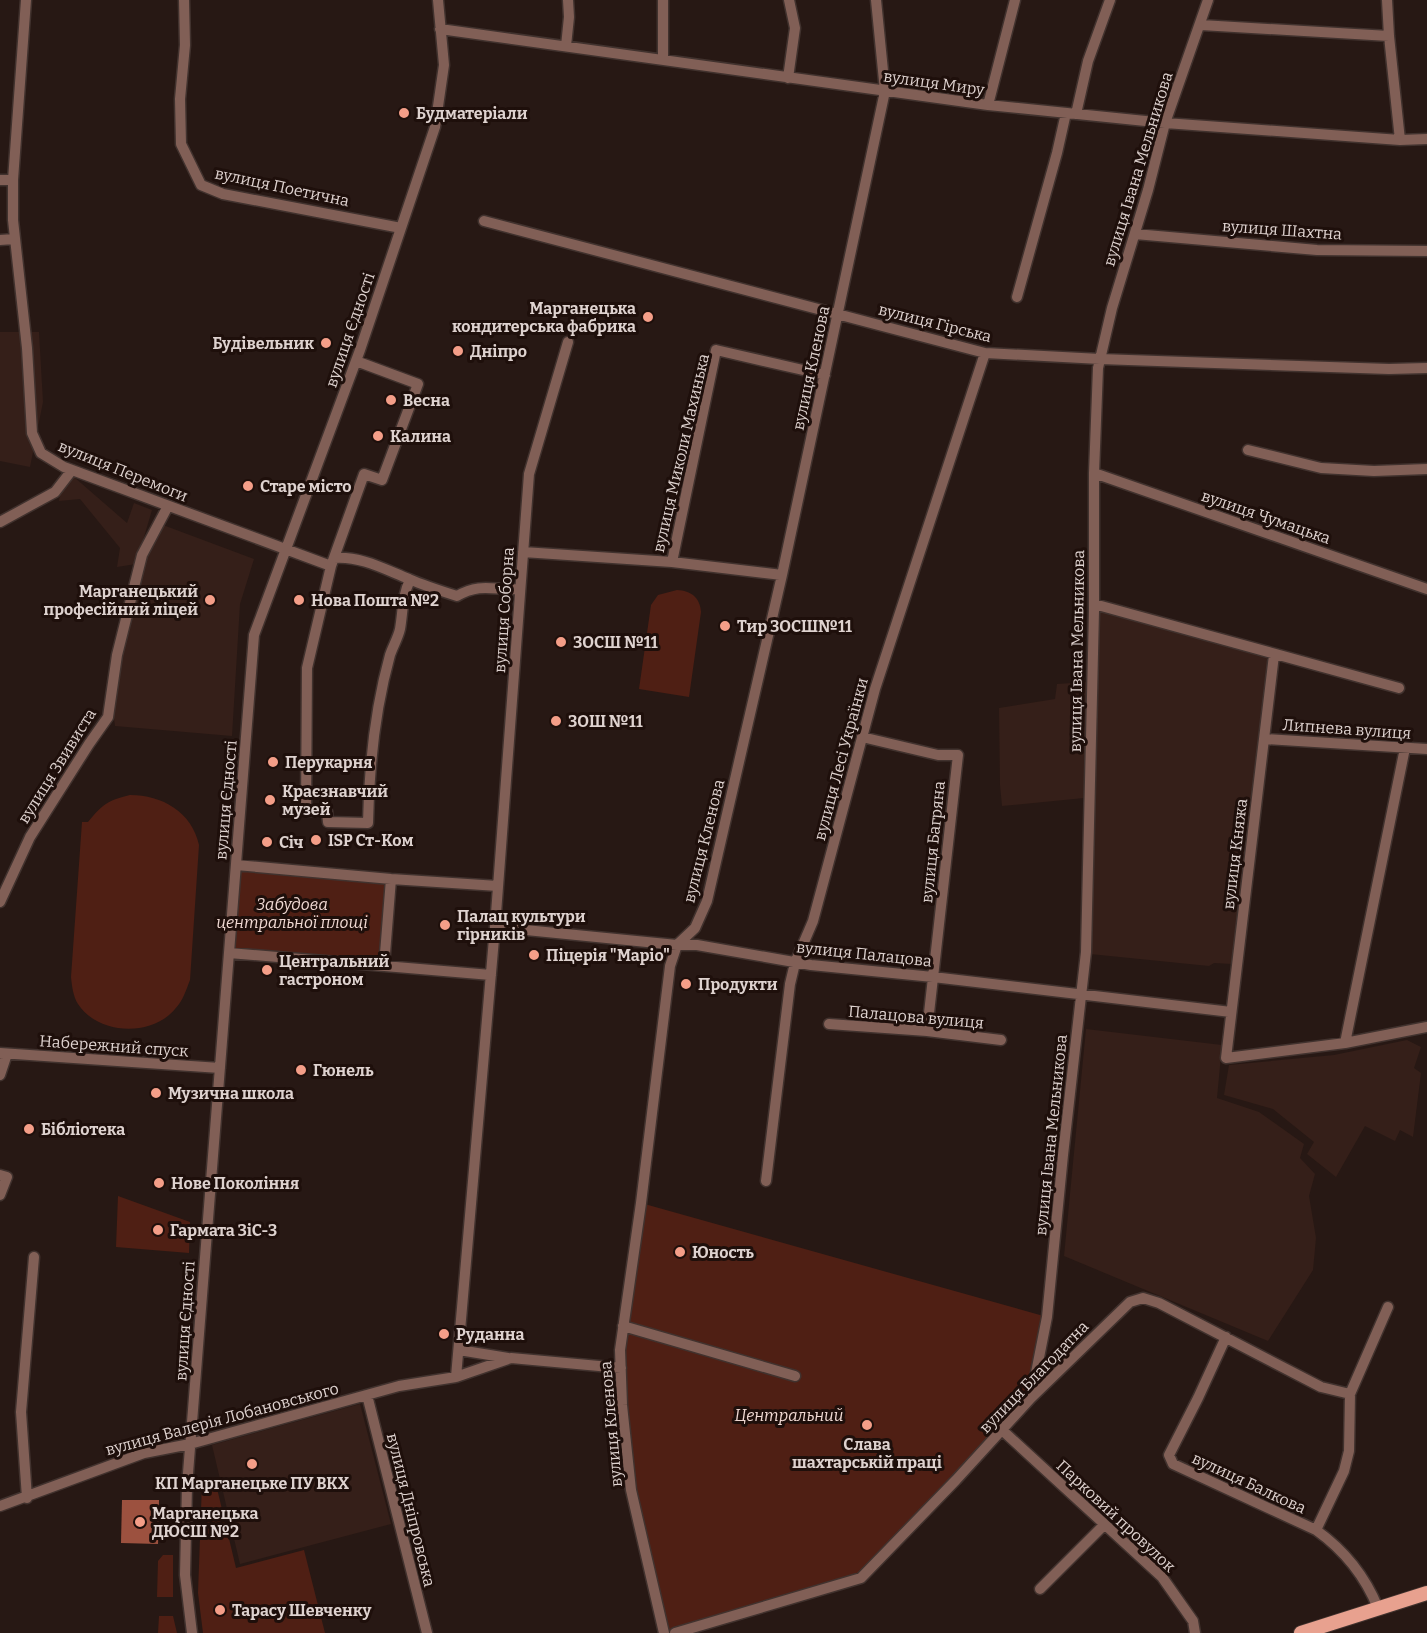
<svg xmlns="http://www.w3.org/2000/svg" width="1427" height="1633" viewBox="0 0 1427 1633" font-family="Bitter,serif">
<style>
.built{fill:#351f19}
.green{fill:#4f1f14}
.water{fill:#9c513f}
.lines{fill:none;stroke-linecap:round;stroke-linejoin:round}
.minor-casing{stroke:#41322e;stroke-width:13}
.major-casing{stroke:#41322e;stroke-width:16}
.minor{stroke:#815f56;stroke-width:10}
.major{stroke:#e8a18f;stroke-width:14}
.poi-dot{fill:#f49e88;stroke:#1e0f0b;stroke-width:2}
.labels{text-anchor:middle;dominant-baseline:central;stroke-width:6;stroke-linejoin:round;paint-order:stroke}
.street-label{font-size:16px;fill:#ded2cf;stroke:#1e0f0b}
.poi-label{font-size:16px;font-weight:bold;fill:#ded2cf;stroke:#1e0f0b;text-anchor:start}
.park-label{font-size:16px;font-style:italic;fill:#f0d9d3;stroke:#1e0f0b}
</style>
<rect width="100%" height="100%" fill="#271814"/>
<path class="built" d="M0,332h39l4,70 -13,65 -30,-6z
M63,475l11,2 53,46 7,-20 18,7 -16,54 -19,3 3,-19 -40,-49 -21,2z
M163,525l91,34 -14,45 -8,132 -117,-10 -4,-32 32,-132z
M1098,610l173,48 -39,306 -18,-1 -5,3 -119,-12z
M1087,682l-3,116 -82,8 -2,-21 -1,-77 56,-9 2,-15z
M1086,1029l136,16 -5,53 42,14 45,32 -4,14 15,16 -6,22 7,42 -3,32 -45,71 -204,-85z
M1407,1040l14,7 -7,21 7,5 -8,64 -13,-7 -5,11 -30,-15 -29,51 -29,-23 7,-12 -41,-33 -49,-14 5,-30 105,-10z
M360,1404l31,120 -151,40 -28,-119z"/>
<path class="green" d="M677,590c14,1 23,7 24,22l-12,85 -50,-8 12,-84 7,-10z
M130,795c32,0 62,17 69,50l-9,135c-4,10 -7,21 -15,29 -23,28 -77,26 -97,-5 -5,-8 -6,-18 -7,-27l11,-155h6c14,-17 20,-22 42,-27z
M240,870l147,12 -7,78 -147,-11z
M118,1196l72,26 -1,31 -73,-6z
M641,1203l406,114 -16,81 -170,180 -186,55h-11l-33,-143 -11,-140z
M215,1480l21,88 68,-18 21,83h-122l-5,-40 4,-110z
M163,1555h10v42h-16l1,-36z
M159,1616h14l4,17h-19z"/>
<path class="water" d="M122,1500h37l-1,44 -37,-1z"/>
<g class="lines">
<g class="minor-casing">
<path id="minor" d="M26,0l-13,180v40l14,128 5,85 9,20 23,14 267,99 33,-92 18,6 36,-96 -62,-23
M184,0l1,45 -5,54 1,45 20,41 22,9 178,34
M663,0v59
M1387,0l2,36 11,104
M1201,25l188,11
M440,29l548,76 177,18 235,17 27,-1
M566,46l3,-29 -1,-17
M788,78l7,-50 -6,-28
M988,105l27,-105
M1076,114l12,-53 22,-61
M0,180h13
M484,221l501,132 115,6 289,10 38,-1
M1135,234l182,16 110,1
M0,240l14,-1
M1017,297l40,-144 9,-40
M1248,450l73,18 53,3 53,-2
M1094,473l333,116
M0,522l55,-30 17,-22
M523,552l149,10 110,13
M334,558c27,-2 50,11 75,21 16,7 32,12 48,17 25,-14 37,-5 63,-7
M672,562l44,-212 109,25
M331,566l-24,102 -1,143h21l1,11 40,1c1,-56 7,-114 22,-168 3,-9 8,-17 10,-26 3,-17 2,-33 10,-49
M1094,604l305,84
M1274,655l-48,403 119,-15 82,-16
M862,737l76,18h20l-31,276
M1265,739l162,10
M236,865l155,14 107,7
M0,902l30,-65 59,-93 19,-27 9,-62 25,-100 26,-49
M495,927l182,18h20l114,20 122,12 298,35
M229,953l262,22
M384,966l7,-87
M829,1024l98,7 74,9
M1345,1043l60,-295
M0,1053l220,15
M0,1075l7,-21
M0,1175l7,2 -7,18
M766,1181l24,-197 5,-21 18,-42 62,-232 110,-336
M623,1326l172,50
M1226,1337l-28,61 -29,57 4,9 143,66c28,20 49,46 62,78
M459,1350l49,8
M456,1377l39,-450 34,-453 39,-132
M367,1395l60,238
M1031,1398l16,-81 16,-162 23,-203 8,-341v-138l4,-105 14,-60 36,-118 17,-67 43,-123
M1002,1430l160,147 31,44 2,12
M27,1498l-6,-86 13,-155
M0,1506l144,-53 46,-9 209,-58 57,-9 55,-19 110,10
M1316,1530l28,-59 5,-20 1,-57
M1040,1589l64,-64
M192,1633l-7,-58 2,-89 67,-851 106,-285 75,-223 9,-62 -6,-65
M664,1633l-33,-143 -9,-85 -2,-55 21,-147 29,-237 7,-21 18,-17 12,-27 75,-326 103,-484 -9,-91
M675,1633l186,-55 95,-98 75,-82 99,-96 13,-4 16,5 162,84 29,7 38,-87"/>
</g>
<g class="major-casing">
<path id="major" d="M1301,1633l126,-40"/>
</g>
<use href="#minor" class="minor"/>
<use href="#major" class="major"/>
</g>
<g class="poi-dot">
<circle cx="404" cy="113" r="6"/>
<circle cx="648" cy="317" r="6"/>
<circle cx="326" cy="343" r="6"/>
<circle cx="458" cy="351" r="6"/>
<circle cx="391" cy="400" r="6"/>
<circle cx="378" cy="436" r="6"/>
<circle cx="248" cy="486" r="6"/>
<circle cx="210" cy="600" r="6"/>
<circle cx="299" cy="600" r="6"/>
<circle cx="725" cy="626" r="6"/>
<circle cx="561" cy="642" r="6"/>
<circle cx="556" cy="721" r="6"/>
<circle cx="273" cy="762" r="6"/>
<circle cx="270" cy="800" r="6"/>
<circle cx="316" cy="840" r="6"/>
<circle cx="267" cy="842" r="6"/>
<circle cx="445" cy="925" r="6"/>
<circle cx="534" cy="955" r="6"/>
<circle cx="267" cy="970" r="6"/>
<circle cx="686" cy="984" r="6"/>
<circle cx="301" cy="1070" r="6"/>
<circle cx="156" cy="1093" r="6"/>
<circle cx="29" cy="1129" r="6"/>
<circle cx="159" cy="1183" r="6"/>
<circle cx="158" cy="1230" r="6"/>
<circle cx="680" cy="1252" r="6"/>
<circle cx="444" cy="1334" r="6"/>
<circle cx="867" cy="1425" r="6"/>
<circle cx="252" cy="1464" r="6"/>
<circle cx="140" cy="1522" r="6"/>
<circle cx="220" cy="1610" r="6"/>
</g>
<g class="labels">
<g class="street-label">
<text transform="translate(934 83) rotate(8)">вулиця Миру</text>
<text transform="translate(1138 169) rotate(-73)">вулиця Івана Мельникова</text>
<text transform="translate(282 187) rotate(12)">вулиця Поетична</text>
<text transform="translate(1282 230) rotate(4)">вулиця Шахтна</text>
<text transform="translate(935 323) rotate(14)">вулиця Гірська</text>
<text transform="translate(350 330) rotate(-71)">вулиця Єдності</text>
<text transform="translate(811 368) rotate(-78)">вулиця Кленова</text>
<text transform="translate(681 453) rotate(-77)">вулиця Миколи Махинька</text>
<text transform="translate(123 471) rotate(22)">вулиця Перемоги</text>
<text transform="translate(1266 517) rotate(19)">вулиця Чумацька</text>
<text transform="translate(504 610) rotate(-86)">вулиця Соборна</text>
<text transform="translate(1077 651) rotate(-89)">вулиця Івана Мельникова</text>
<text transform="translate(1347 729) rotate(4)">Липнева вулиця</text>
<text transform="translate(841 759) rotate(-75)">вулиця Лесі Українки</text>
<text transform="translate(57 766) rotate(-58)">вулиця Звивиста</text>
<text transform="translate(226 800) rotate(-85)">вулиця Єдності</text>
<text transform="translate(704 841) rotate(-76)">вулиця Кленова</text>
<text transform="translate(933 842) rotate(-84)">вулиця Багряна</text>
<text transform="translate(1235 854) rotate(-83)">вулиця Княжа</text>
<text transform="translate(864 954) rotate(6)">вулиця Палацова</text>
<text transform="translate(916 1017) rotate(5)">Палацова вулиця</text>
<text transform="translate(114 1046) rotate(4)">Набережний спуск</text>
<text transform="translate(1051 1135) rotate(-84)">вулиця Івана Мельникова</text>
<text transform="translate(185 1321) rotate(-86)">вулиця Єдності</text>
<text transform="translate(1034 1377) rotate(-46)">вулиця Благодатна</text>
<text transform="translate(222 1419) rotate(-15)">вулиця Валерія Лобановського</text>
<text transform="translate(611 1424) rotate(-95)">вулиця Кленова</text>
<text transform="translate(1249 1483) rotate(25)">вулиця Балкова</text>
<text transform="translate(411 1510) rotate(76)">вулиця Дніпровська</text>
<text transform="translate(1116 1516) rotate(43)">Парковий провулок</text>
</g>
<g class="poi-label">
<text x="416" y="113">Будматеріали</text>
<text x="636" y="308" text-anchor="end">Марганецька<tspan x="636" dy="18">кондитерська фабрика</tspan></text>
<text x="314" y="343" text-anchor="end">Будівельник</text>
<text x="470" y="351">Дніпро</text>
<text x="403" y="400">Весна</text>
<text x="390" y="436">Калина</text>
<text x="260" y="486">Старе місто</text>
<text x="198" y="591" text-anchor="end">Марганецький<tspan x="198" dy="18">професійний ліцей</tspan></text>
<text x="311" y="600">Нова Пошта №2</text>
<text x="737" y="626">Тир ЗОСШ№11</text>
<text x="573" y="642">ЗОСШ №11</text>
<text x="568" y="721">ЗОШ №11</text>
<text x="285" y="762">Перукарня</text>
<text x="282" y="791">Краєзнавчий<tspan x="282" dy="18">музей</tspan></text>
<text x="328" y="840">ISP Ст-Ком</text>
<text x="279" y="842">Січ</text>
<text x="457" y="916">Палац культури<tspan x="457" dy="18">гірників</tspan></text>
<text x="546" y="955">Піцерія "Маріо"</text>
<text x="279" y="961">Центральний<tspan x="279" dy="18">гастроном</tspan></text>
<text x="698" y="984">Продукти</text>
<text x="313" y="1070">Гюнель</text>
<text x="168" y="1093">Музична школа</text>
<text x="41" y="1129">Бібліотека</text>
<text x="171" y="1183">Нове Покоління</text>
<text x="170" y="1230">Гармата ЗіС-3</text>
<text x="692" y="1252">Юность</text>
<text x="456" y="1334">Руданна</text>
<text x="867" y="1444" text-anchor="middle">Слава<tspan x="867" dy="18">шахтарській праці</tspan></text>
<text x="252" y="1483" text-anchor="middle">КП Марганецьке ПУ ВКХ</text>
<text x="152" y="1513">Марганецька<tspan x="152" dy="18">ДЮСШ №2</tspan></text>
<text x="232" y="1610">Тарасу Шевченку</text>
</g>
<g class="park-label">
<text x="292" y="904">Забудова<tspan x="292" dy="18">центральної площі</tspan></text>
<text x="789" y="1415">Центральний</text>
</g>
</g>
</svg>
